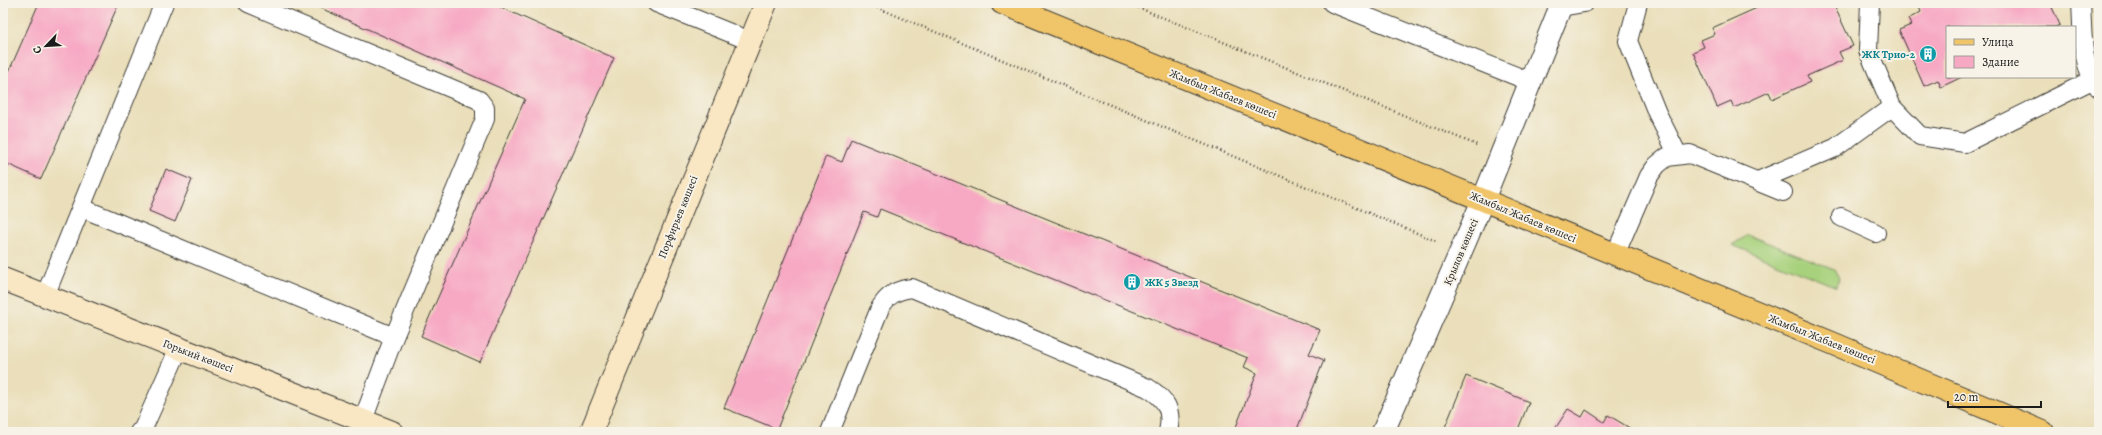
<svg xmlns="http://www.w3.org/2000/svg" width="2102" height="435" viewBox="0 0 2102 435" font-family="Alegreya,serif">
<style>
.green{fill:#a8d17d;stroke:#62764c}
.building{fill:#f7a9c4}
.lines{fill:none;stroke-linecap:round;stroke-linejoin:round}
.lane-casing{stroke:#3b3934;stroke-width:20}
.street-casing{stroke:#3b3934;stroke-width:24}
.secondary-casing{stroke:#3b3934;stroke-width:24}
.primary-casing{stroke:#3b3934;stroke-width:24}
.path{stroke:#3b3934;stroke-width:2.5;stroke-dasharray:1 3;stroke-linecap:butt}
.lane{stroke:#fff;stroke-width:18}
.street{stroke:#fff;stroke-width:22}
.secondary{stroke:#f9e7c3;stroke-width:22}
.primary{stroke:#f0c469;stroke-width:22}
.labels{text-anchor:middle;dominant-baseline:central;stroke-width:4;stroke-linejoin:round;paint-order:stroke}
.culture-label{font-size:11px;font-weight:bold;fill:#0d838f;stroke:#f7f3e8;text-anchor:end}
.street-label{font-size:11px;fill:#1c1c1c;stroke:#f7f3e8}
</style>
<rect width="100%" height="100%" fill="#f7f3e8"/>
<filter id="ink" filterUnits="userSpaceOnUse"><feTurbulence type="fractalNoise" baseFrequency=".025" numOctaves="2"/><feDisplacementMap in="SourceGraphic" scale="8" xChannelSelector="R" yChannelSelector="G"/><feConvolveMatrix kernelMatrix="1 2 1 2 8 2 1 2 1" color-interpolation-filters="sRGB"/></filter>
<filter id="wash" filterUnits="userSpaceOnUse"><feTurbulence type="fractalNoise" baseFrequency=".012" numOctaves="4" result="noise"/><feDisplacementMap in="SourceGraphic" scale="16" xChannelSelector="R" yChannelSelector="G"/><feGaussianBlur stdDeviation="0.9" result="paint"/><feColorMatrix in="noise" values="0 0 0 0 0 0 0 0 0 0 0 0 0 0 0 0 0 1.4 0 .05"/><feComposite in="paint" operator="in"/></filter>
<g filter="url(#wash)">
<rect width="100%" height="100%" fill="#eadfba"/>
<path class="green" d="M1748,235l86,34 5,9 -2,9 -105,-42z"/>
<g id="blocks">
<path class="building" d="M39,3h80l-78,176 -38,-17v-77z
M309,3h182l123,55 -134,304 -59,-26 104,-237z
M1768,3h65l20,43 -14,6 4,8 -36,16 3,6 -38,17 -3,-7 -35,16 -3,-7 -14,6 -24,-55 11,-5 -3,-7 14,-6 -3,-6z
M1927,3h123l10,22 -5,2h-108v50h15l-21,10 -3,-7 -14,6 -25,-56 12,-5 -3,-6 13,-7 -2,-5z
M851,139l469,191 -11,24 15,6 -28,72h-62l23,-59 -13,-6 4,-9 -368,-149 -3,8 -13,-5 -87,217 -53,-21 102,-252 16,6z
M166,169l26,11 -17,42 -26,-11z
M1466,376l63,26 -12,30h-74z
M1568,409l14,8 4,-7 18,12 4,-7 25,15 -1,2h-79z"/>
</g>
</g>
<g filter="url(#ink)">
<use href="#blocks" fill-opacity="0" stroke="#3b3934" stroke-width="1"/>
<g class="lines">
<g class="lane-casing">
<path id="lane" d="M248,3l231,97 6,8v11l-91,218 -31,83
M656,3l94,38
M1332,3l199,79
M1638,3l-10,38 29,72 21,42
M1870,3l-2,47 24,57 28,29 45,7 127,-63
M2081,3c2,28 -1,63 18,85
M1561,7l23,-4
M1758,181l77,-33 57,-41
M82,208l312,129
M1841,217l35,16
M1615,255l34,-79 8,-11 10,-8 23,-3 93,38
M45,296l119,-293
M139,432l3,-1 37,-83
M830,432l50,-124c8,-13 16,-18 32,-20l236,100c18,11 25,22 20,44"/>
</g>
<g class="street-casing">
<path id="street" d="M1383,432l100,-232 79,-197"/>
</g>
<g class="secondary-casing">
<path id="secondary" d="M3,279l389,153
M591,432l175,-429"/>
</g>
<g class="primary-casing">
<path id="primary" d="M1002,3l830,340 211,89"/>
</g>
<path class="path" d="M866,3l570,238
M1127,3l350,142"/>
<use href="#lane" class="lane"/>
<use href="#street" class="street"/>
<use href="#secondary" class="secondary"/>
<use href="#primary" class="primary"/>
</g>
</g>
<defs>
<g id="building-disc" transform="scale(0.9)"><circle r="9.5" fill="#0f9aa8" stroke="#f7f3e8"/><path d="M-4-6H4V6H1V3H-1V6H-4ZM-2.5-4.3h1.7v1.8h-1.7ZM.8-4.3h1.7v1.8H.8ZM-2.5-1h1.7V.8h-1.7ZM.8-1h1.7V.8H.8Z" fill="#fff"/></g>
</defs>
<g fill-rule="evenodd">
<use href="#building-disc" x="1928" y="54"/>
<use href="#building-disc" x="1132" y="282"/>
</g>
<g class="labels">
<g class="culture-label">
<text x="1915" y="54">ЖК Трио-2</text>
<text x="1145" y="282" text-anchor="start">ЖК 5 Звезд</text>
</g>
<g class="street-label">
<text transform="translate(1223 94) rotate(22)">Жамбыл Жабаев көшесі</text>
<text transform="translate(678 217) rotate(-68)">Порфирьев көшесі</text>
<text transform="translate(1523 217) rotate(23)">Жамбыл Жабаев көшесі</text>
<text transform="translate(1461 252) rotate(-67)">Крылов көшесі</text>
<text transform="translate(1822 339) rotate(22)">Жамбыл Жабаев көшесі</text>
<text transform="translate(198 356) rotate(21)">Горький көшесі</text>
</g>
</g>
<rect width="2102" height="435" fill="none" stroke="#f7f3e8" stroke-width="16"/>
<rect x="1946" y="26" width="130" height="52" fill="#f7f3e8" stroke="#9f9d96"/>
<rect x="1954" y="39" width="20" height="6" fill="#f0c469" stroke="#9f9d96"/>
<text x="1982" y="46" font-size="12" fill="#1c1c1c">Улица</text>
<rect x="1954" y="56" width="20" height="12" fill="#f7a9c4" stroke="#9f9d96"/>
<text x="1982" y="66" font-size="12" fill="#1c1c1c">Здание</text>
<g transform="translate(46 46) rotate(245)" stroke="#f7f3e8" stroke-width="3" paint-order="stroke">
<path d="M0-3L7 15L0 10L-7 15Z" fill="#1c1c1c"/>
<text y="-6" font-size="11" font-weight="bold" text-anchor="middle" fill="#1c1c1c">С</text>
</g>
<path d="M1948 401v6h93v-6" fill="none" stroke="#1c1c1c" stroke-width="2"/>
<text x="1954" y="401" font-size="12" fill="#1c1c1c" stroke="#f7f3e8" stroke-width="3" paint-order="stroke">20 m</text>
</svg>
